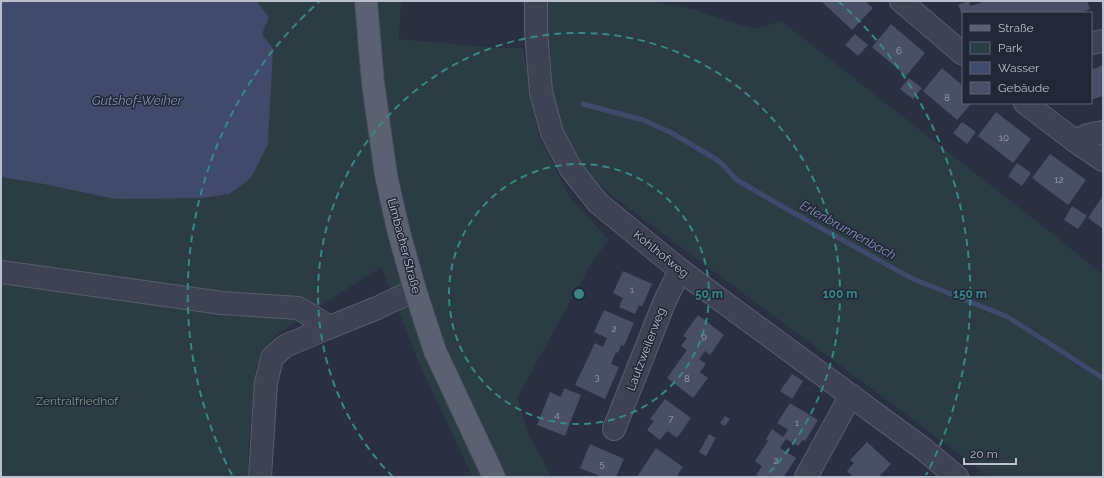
<svg xmlns="http://www.w3.org/2000/svg" width="1104" height="478" viewBox="0 0 1104 478" font-family="Raleway,sans-serif">
<style>
.green{fill:#2c3c43}
.water{fill:#414a6a}
.lines{fill:none;stroke-linecap:round;stroke-linejoin:round}
.stream{stroke:#414a6a;stroke-width:5}
.building{fill:#494f64}
.minor-casing{stroke:#595d6c;stroke-width:24}
.major-casing{stroke:#474b5b;stroke-width:24}
.minor{stroke:#3e4252;stroke-width:22}
.major{stroke:#5c6172;stroke-width:22}
.ring{fill:none;stroke:#3a8886;stroke-width:2;stroke-dasharray:7 5}
.labels{text-anchor:middle;dominant-baseline:central;stroke-width:3;stroke-linejoin:round;paint-order:stroke}
.number-label{font-size:10px;fill:#9ea2b2}
.street-label{font-size:12px;fill:#bbbecc;stroke:#222737}
.park-label{font-size:12px;fill:#749b85;stroke:#222737}
.water-label{font-size:13px;font-style:italic;fill:#858eb1;stroke:#222737}
.centre{fill:#3a8886;stroke:#222737;stroke-width:2}
.ring-label{font-size:12px;text-anchor:middle;font-weight:bold;fill:#3a8886;stroke:#222737;stroke-width:3;stroke-linejoin:round;paint-order:stroke}
</style>
<rect width="100%" height="100%" fill="#2a2f42"/>
<path class="green" d="M1,1h400l-2,38 99,9h25l15,87 32,62 39,43 -17,22 -75,136 12,38 23,41h-79l-53,-112 -39,-98 -103,66 -22,33 -8,91v20h-247z
M545,1h107l40,8 62,20 27,-8 278,218 44,36v202h-116l-13,-12 -363,-270 -36,-34 -20,-34 -9,-67z"/>
<path class="water" d="M1,1h255l13,16 -7,17 11,15 -5,95 -17,34 -22,16 -27,4 -87,1 -76,-16 -38,-6z"/>
<g class="lines">
<path class="stream" d="M583,104l60,16 29,13 47,28 18,19 48,28 126,70 97,39 95,61"/>
</g>
<path class="building" d="M821,1h44l8,7 -21,22z
M968,1h1l2,5 14,-5h102l3,8 -10,4h-117v4l-5,-12z
M891,24l34,29 -19,23 -34,-29z
M855,34l13,11 -10,11 -13,-11z
M1103,65v31l-12,4v-30z
M942,68l21,18v17h9l-15,17 -34,-29z
M909,78l13,10 -9,11 -13,-10z
M996,112l35,27 -18,24 -35,-27z
M962,122l14,10 -9,12 -14,-11z
M1050,154l36,26 -18,25 -36,-27z
M1017,163l14,10 -9,13 -14,-10z
M1103,196v33l-15,-11z
M1072,206l15,10 -9,13 -14,-9z
M623,271l29,13 -10,23 -3,-2 -4,9 -16,-7 4,-9 -10,-5z
M604,310l30,13 -10,23 -3,-1 -3,8 -2,-1 -5,12 8,3 -14,32 -30,-14 20,-42 8,4 4,-9 -13,-6z
M698,315l26,20 -14,20 -5,-4 -6,8 7,5 -6,8 8,6 -15,20 -26,-20 20,-28 -6,-4 6,-8 -4,-2z
M792,374l11,7 -11,18 -12,-8z
M564,388l17,7 -16,41 -28,-11 13,-33 11,5z
M665,399l26,19 -14,20 -10,-7 -7,9 -13,-10 7,-9 -4,-2z
M790,403l28,17 -13,21 -2,-1 -5,6 -12,-7 -6,9 16,10 -12,19h-25l-3,-2 6,-9 -7,-5 13,-20 -2,-2 6,-10 11,8 5,-7 -11,-7z
M725,416l5,3 -5,7 -5,-3z
M709,434l7,4 -10,18 -7,-4z
M867,442l24,22 -12,13h-26l-6,-6 7,-8 -4,-3z
M590,444l34,15 -8,18h-14l-22,-9z
M656,448l27,19 -7,10h-36l-2,-2z"/>
<g class="lines">
<g class="minor-casing">
<path id="minor" d="M536,1v31l5,60 11,41 19,36 27,34 82,67 242,178 35,29
M901,1l62,53
M1091,43l12,-2
M1025,103l50,38 28,19
M1075,141l13,-6 15,-3
M1,272l221,31 76,5 32,19 47,-19 38,-18
M614,429l50,-126 16,-33
M260,477l6,-94 6,-25 13,-12 45,-19
M806,477l45,-82"/>
</g>
<g class="major-casing">
<path id="major" d="M366,1l7,82 13,92 12,54 17,61 20,61 59,126"/>
</g>
<use href="#minor" class="minor"/>
<use href="#major" class="major"/>
</g>
<g class="ring">
<circle cx="579" cy="294" r="130"/>
<path d="M393 477A261 261 0 1 1 765 477"/>
<path d="M232 475A391 391 0 0 1 320 1M838 1A391 391 0 0 1 926 475"/>
</g>
<g class="labels">
<g class="number-label">
<text x="899" y="50">6</text>
<text x="947" y="97">8</text>
<text x="1004" y="137">10</text>
<text x="1059" y="179">12</text>
<text x="632" y="289">1</text>
<text x="614" y="328">2</text>
<text x="704" y="335">9</text>
<text x="597" y="376">3</text>
<text x="687" y="378">8</text>
<text x="557" y="414">4</text>
<text x="671" y="418">7</text>
<text x="797" y="422">1</text>
<text x="776" y="460">2</text>
<text x="602" y="463">5</text>
</g>
<g class="street-label">
<text transform="translate(404 246) rotate(75)">Limbacher Straße</text>
<text transform="translate(661 254) rotate(39)">Kohlhofweg</text>
<text transform="translate(646 349) rotate(-69)">Lautzweilerweg</text>
</g>
<g class="park-label">
<text x="77" y="401">Zentralfriedhof</text>
</g>
<g class="water-label">
<text x="137" y="100">Gutshof-Weiher</text>
<text transform="translate(848 230) rotate(29)">Erlenbrunnenbach</text>
</g>
</g>
<circle cx="579" cy="294" r="6" class="centre"/>
<g class="ring-label">
<text x="709" y="298">50 m</text>
<text x="840" y="298">100 m</text>
<text x="970" y="298">150 m</text>
</g>
<rect width="1104" height="478" fill="none" stroke="#bbbecc" stroke-width="4"/>
<rect x="962" y="12" width="130" height="92" fill="#222737" stroke="#5f6373"/>
<rect x="970" y="25" width="20" height="6" fill="#5c6172" stroke="#5f6373"/>
<text x="998" y="32" font-size="12" fill="#bbbecc">Straße</text>
<rect x="970" y="42" width="20" height="12" fill="#2c3c43" stroke="#5f6373"/>
<text x="998" y="52" font-size="12" fill="#bbbecc">Park</text>
<rect x="970" y="62" width="20" height="12" fill="#414a6a" stroke="#5f6373"/>
<text x="998" y="72" font-size="12" fill="#bbbecc">Wasser</text>
<rect x="970" y="82" width="20" height="12" fill="#494f64" stroke="#5f6373"/>
<text x="998" y="92" font-size="12" fill="#bbbecc">Gebäude</text>
<path d="M964 458v6h52v-6" fill="none" stroke="#bbbecc" stroke-width="2"/>
<text x="970" y="458" font-size="12" fill="#bbbecc" stroke="#222737" stroke-width="3" paint-order="stroke">20 m</text>
</svg>
